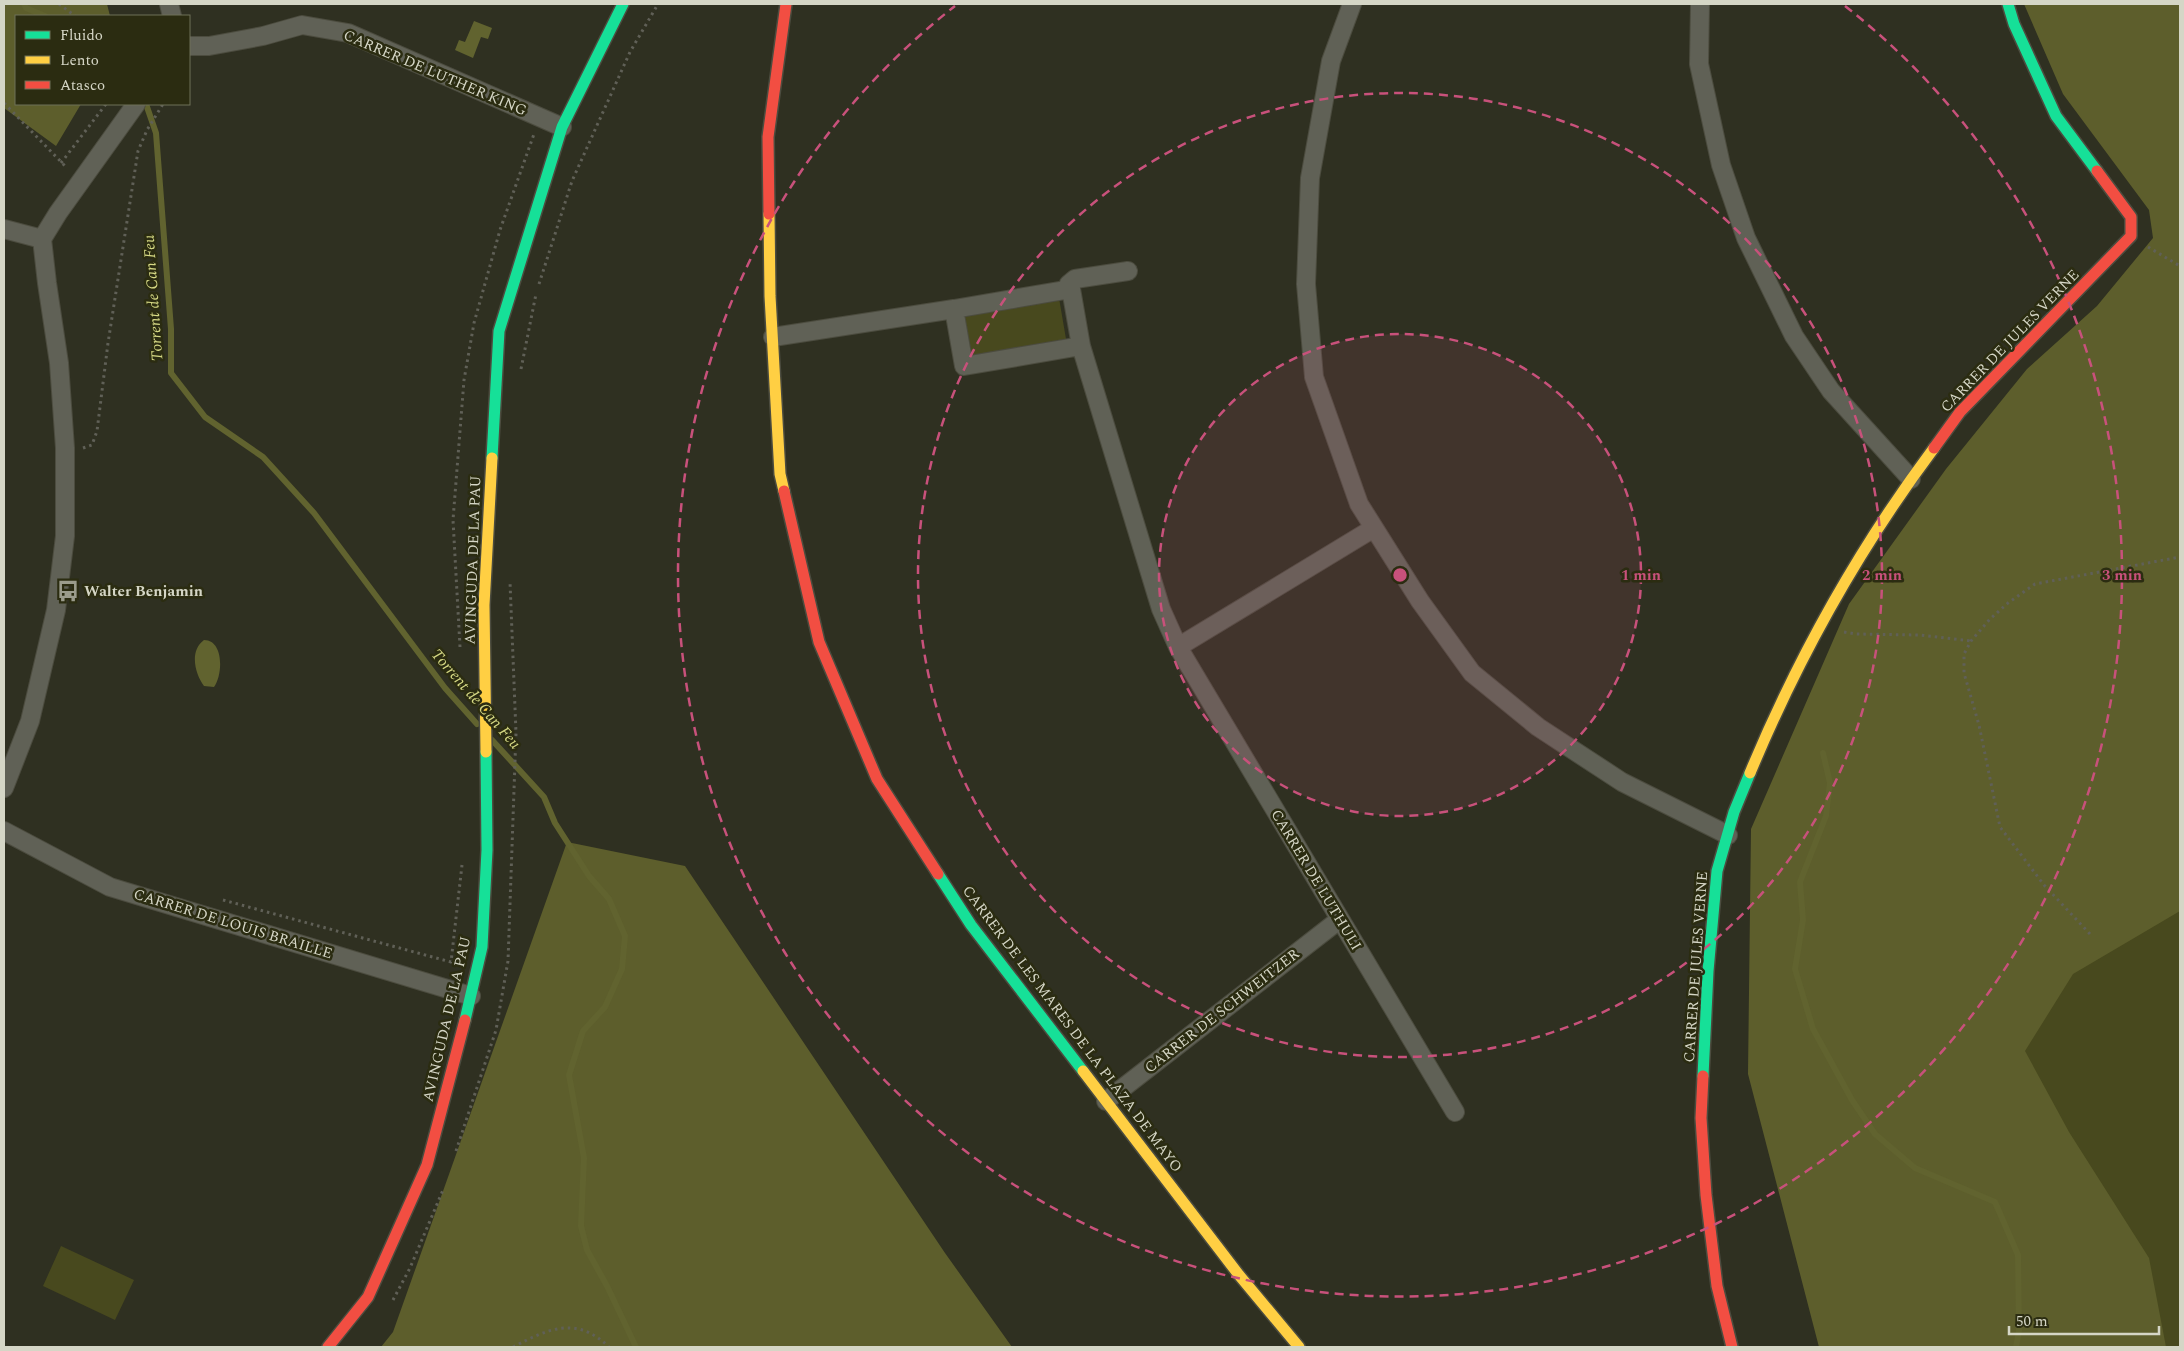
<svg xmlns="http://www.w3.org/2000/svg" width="2184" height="1351" viewBox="0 0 2184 1351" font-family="Spectral,serif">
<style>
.green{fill:#48491e}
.forest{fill:#5d5e2c}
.water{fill:#61632f}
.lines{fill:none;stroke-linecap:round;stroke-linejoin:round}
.stream{stroke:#61632f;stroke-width:6}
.street-casing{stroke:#4c4c3f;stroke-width:20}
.fast-casing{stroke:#4c4c3f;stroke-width:14}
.slow-casing{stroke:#4c4c3f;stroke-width:14}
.jam-casing{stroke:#4c4c3f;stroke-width:14}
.path{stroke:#606057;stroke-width:3;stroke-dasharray:2.5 4;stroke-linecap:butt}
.street{stroke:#606156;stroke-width:18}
.fast{stroke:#16e098;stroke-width:11}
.slow{stroke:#ffcf43;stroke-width:11}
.jam{stroke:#f24e42;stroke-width:11}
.ring{fill:none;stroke:#c8517b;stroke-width:2.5;stroke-dasharray:9 6}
.labels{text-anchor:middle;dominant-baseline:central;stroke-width:5;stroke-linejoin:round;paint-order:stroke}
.street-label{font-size:15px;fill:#d5d6c6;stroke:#2b2c11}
.poi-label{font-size:15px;font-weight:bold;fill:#d5d6c6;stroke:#2b2c11;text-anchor:start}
.water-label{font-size:16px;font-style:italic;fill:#d5d884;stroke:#2b2c11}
.centre{fill:#c8517b;stroke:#2b2c11;stroke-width:2.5}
.ring-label{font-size:15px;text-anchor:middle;font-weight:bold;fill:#c8517b;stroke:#2b2c11;stroke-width:5;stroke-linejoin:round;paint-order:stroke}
</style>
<rect width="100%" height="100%" fill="#2f3021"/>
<path class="green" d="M1059,298l7,41 -94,17 -8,-41z
M2180,906v441h-43l-125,-313 20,-35z
M61,1246l73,34 -19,40 -72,-34z"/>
<path class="forest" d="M4,4h103l3,12h-94v88h65l-25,42 -52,-38z
M2024,4h156v907l-107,63 -48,77 44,81 80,126 17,89h-347l-71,-273 3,-245 98,-225 97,-135 81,-100 70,-63 56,-68 -4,-28 -86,-116z
M567,842l118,24 260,387 67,94h-631l12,-15z"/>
<path class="water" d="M474,21l18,7 -4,11 -7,-2 -8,21 -18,-8 4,-10 6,2z
M204,640c20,0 19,35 10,47l-10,-1c-9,-12 -15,-35 0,-46z"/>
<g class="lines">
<path class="stream" d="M24,4l2,4 19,8
M146,104l10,29 15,196v44l34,44 58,40 51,56 131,175 32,36
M492,740l52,57 11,26 34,53 20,23 16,37 -3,33 -17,38 -22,24 -14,44 15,83 -3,68 6,24 20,36 29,61
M1823,753l7,30 -4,33 -26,66 3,38 -8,49 18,60 39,71 23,34 40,34 80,34 23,53 1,76 -3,16"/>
<g class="street-casing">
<path id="street" d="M169,4l3,12
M1352,4l-21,57 -21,117 -4,106 8,93 45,127 61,97 52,72 66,54 84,55 106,53
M1700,4l-1,60 22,101 25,73 48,98 37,55 80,88
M189,46h20l54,-10 39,-11 46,8 214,94
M4,229l38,10
M1071,289l-2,-5 6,-5 53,-8
M773,337l181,-28
M1081,346l-117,20 -10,-57 117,-20 10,57 80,263 17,38 277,465
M1178,647l196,-119
M4,788l26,-67 26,-111 9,-74v-88l-6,-85 -12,-80 -5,-44 16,-26 78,-109
M4,831l106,56 361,109
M1106,1101l233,-181"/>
</g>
<g class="fast-casing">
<path id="fast" d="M2008,4l6,20 42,92 41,55
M492,458l7,-127 63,-204 61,-123
M938,874l33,51 112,146
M465,1020l17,-73 5,-97 -1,-98
M1703,1076l5,-105 9,-100 17,-59 16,-39"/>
</g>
<g class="slow-casing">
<path id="slow" d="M769,214l1,82 10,178 4,17
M486,752l-2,-147 8,-147
M1750,773c47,-113 110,-226 184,-325
M1083,1071l156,204 60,72"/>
</g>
<g class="jam-casing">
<path id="jam" d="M769,214l-1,-77 18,-133
M1934,448l26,-36 171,-176v-19l-34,-46
M784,491l35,151 58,137 61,95
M1703,1076l-2,42 5,77 11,91 15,61
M328,1347l40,-50 59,-132 38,-145"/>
</g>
<path class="path" d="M59,4l16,12
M4,103l63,65
M61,163l45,-59
M2148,247l32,19
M539,284l33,-103 58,-129 28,-48
M521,369l15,-75
M83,448l9,-3 5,-14 11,-88 30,-192 9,-21 16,-26
M1844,632l12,2 63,1 52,6
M460,647l-7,-127 11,-140 10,-57 26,-93 34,-96
M223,900l228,62 11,-97
M2090,934l-46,-49 -44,-58 -21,-102 -15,-52v-19l7,-13 19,-22 18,-16 27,-19 145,-27
M456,1151l40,-121 12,-69 8,-228 -6,-151
M393,1300l17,-32 33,-78
M513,1347c35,-18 63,-32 96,0"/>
<use href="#street" class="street"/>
<use href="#fast" class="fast"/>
<use href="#slow" class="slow"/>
<use href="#jam" class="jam"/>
</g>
<circle cx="1400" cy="575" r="241" fill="#c8517b" fill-opacity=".12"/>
<g class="ring">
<circle cx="1400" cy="575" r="241"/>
<circle cx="1400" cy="575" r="482"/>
<path d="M1845 6A722 722 0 1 1 955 6"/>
</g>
<defs>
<g id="bus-bare" transform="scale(1.725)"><path d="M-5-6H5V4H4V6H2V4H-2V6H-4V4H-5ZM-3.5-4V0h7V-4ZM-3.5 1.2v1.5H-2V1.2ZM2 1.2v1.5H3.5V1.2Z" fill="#9b9c8c" stroke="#2b2c11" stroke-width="2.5" paint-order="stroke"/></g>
</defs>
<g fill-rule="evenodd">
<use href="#bus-bare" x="68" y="591"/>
</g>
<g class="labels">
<g class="street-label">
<text transform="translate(435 73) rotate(23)">CARRER DE LUTHER KING</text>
<text transform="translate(2010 341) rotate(-46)">CARRER DE JULES VERNE</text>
<text transform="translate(473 560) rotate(-88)">AVINGUDA DE LA PAU</text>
<text transform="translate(1316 880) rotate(59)">CARRER DE LUTHULI</text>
<text transform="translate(233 924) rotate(17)">CARRER DE LOUIS BRAILLE</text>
<text transform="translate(1696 967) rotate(-86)">CARRER DE JULES VERNE</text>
<text transform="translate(1222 1011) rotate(-38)">CARRER DE SCHWEITZER</text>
<text transform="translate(447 1019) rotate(-77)">AVINGUDA DE LA PAU</text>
<text transform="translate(1072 1029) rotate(53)">CARRER DE LES MARES DE LA PLAZA DE MAYO</text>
</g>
<g class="poi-label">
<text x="84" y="591">Walter Benjamin</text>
</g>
<g class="water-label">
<text transform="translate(153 298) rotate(-94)">Torrent de Can Feu</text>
<text transform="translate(476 699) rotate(49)">Torrent de Can Feu</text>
</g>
</g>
<circle cx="1400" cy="575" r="8" class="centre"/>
<g class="ring-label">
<text x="1641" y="580">1 min</text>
<text x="1882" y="580">2 min</text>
<text x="2122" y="580">3 min</text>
</g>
<rect width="2184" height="1351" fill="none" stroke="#d5d6c6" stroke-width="10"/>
<rect x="15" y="15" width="175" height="90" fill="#2b2c11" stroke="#6f7059"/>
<rect x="25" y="31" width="25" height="8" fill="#16e098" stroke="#6f7059"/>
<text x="60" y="40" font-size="15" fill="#d5d6c6">Fluido</text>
<rect x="25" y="56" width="25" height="8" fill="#ffcf43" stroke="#6f7059"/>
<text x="60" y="65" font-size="15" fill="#d5d6c6">Lento</text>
<rect x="25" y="81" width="25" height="8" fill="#f24e42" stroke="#6f7059"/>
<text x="60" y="90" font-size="15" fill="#d5d6c6">Atasco</text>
<path d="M2009 1326v8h150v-8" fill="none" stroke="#d5d6c6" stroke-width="2.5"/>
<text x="2016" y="1326" font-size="15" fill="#d5d6c6" stroke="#2b2c11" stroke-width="4" paint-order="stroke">50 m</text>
</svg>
